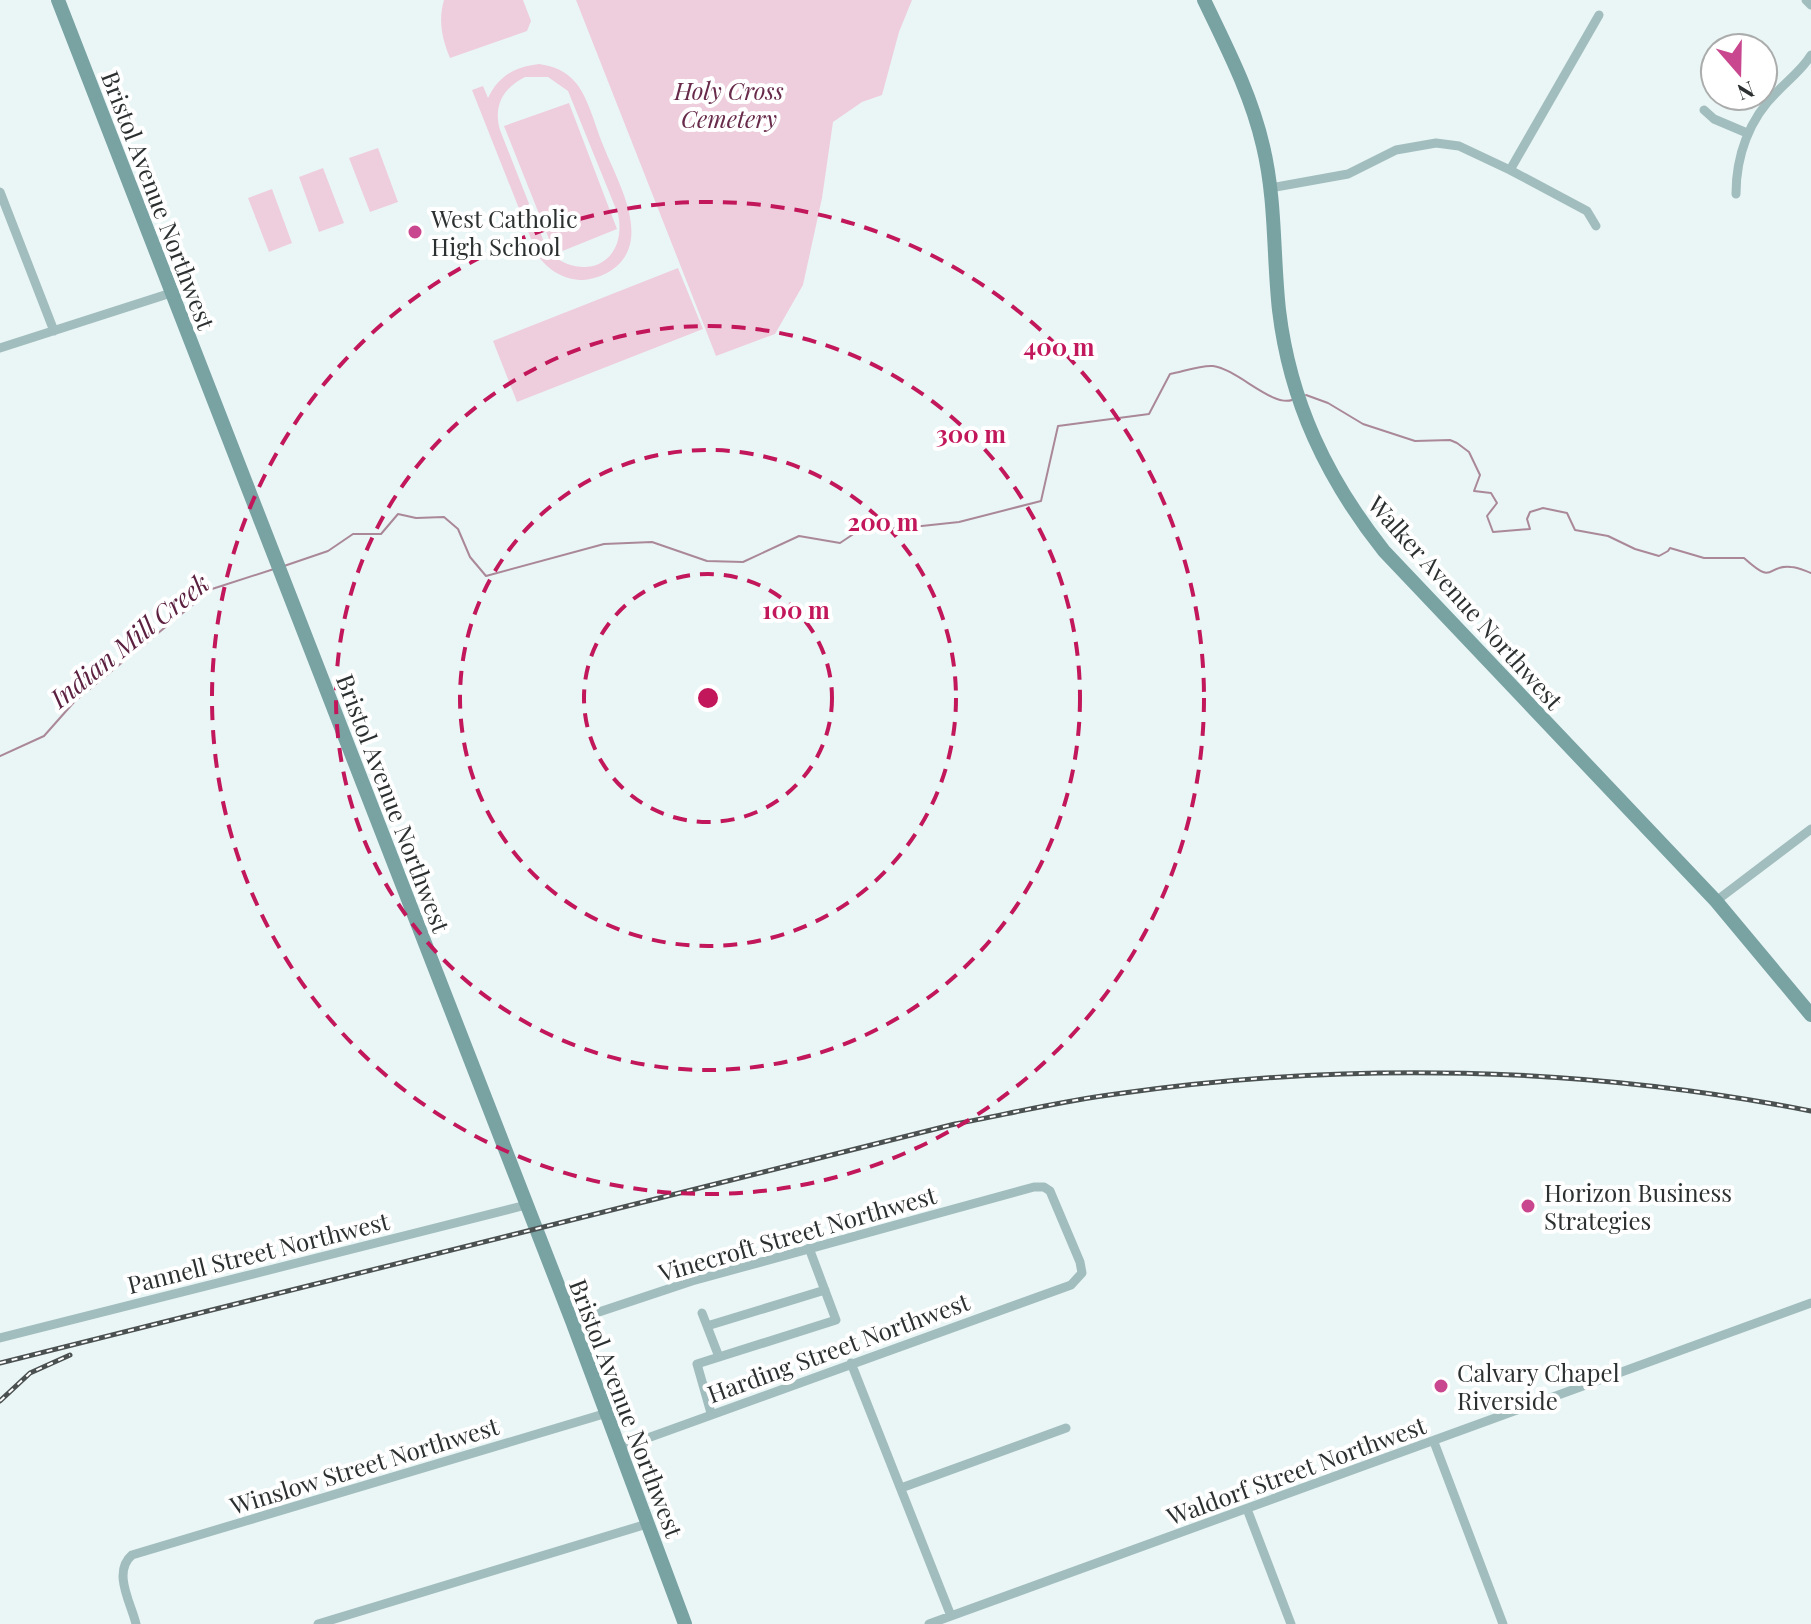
<svg xmlns="http://www.w3.org/2000/svg" width="1811" height="1624" viewBox="0 0 1811 1624" font-family="'Playfair Display',serif">
<style>
.green{fill:#eecedc;fill-rule:evenodd}
.lines{fill:none;stroke-linecap:round;stroke-linejoin:round}
.stream{stroke:#aa8898;stroke-width:2}
.street{stroke:#a2bdbe;stroke-width:9}
.secondary{stroke:#79a2a3;stroke-width:14}
.rail-casing{stroke:#4b5151;stroke-width:5}
.rail{stroke:#fff;stroke-width:2;stroke-dasharray:6;stroke-linecap:butt}
.ring{fill:none;stroke:#c2185b;stroke-width:4;stroke-dasharray:14 10}
.poi-dot{fill:#c9478e;stroke:#fff;stroke-width:3}
.labels{text-anchor:middle;dominant-baseline:central;stroke-width:8;stroke-linejoin:round;paint-order:stroke}
.park-label{font-size:24px;font-style:italic;fill:#672a4a;stroke:#fff}
.street-label{font-size:24px;fill:#2c3030;stroke:#fff}
.poi-label{font-size:24px;fill:#2c3030;stroke:#fff;text-anchor:start}
.water-label{font-size:26px;font-style:italic;fill:#5c2040;stroke:#fff}
.centre{fill:#c2185b;stroke:#fff;stroke-width:4}
.ring-label{font-size:24px;text-anchor:middle;font-weight:bold;fill:#c2185b;stroke:#fff;stroke-width:8;stroke-linejoin:round;paint-order:stroke}
</style>
<rect width="100%" height="100%" fill="#eaf6f6"/>
<path class="green" d="M444,0h79l8,21 -4,10 -77,27c-8,-19 -12,-38 -6,-58z
M576,0h336l-13,32 -17,63 -20,7 -29,20 -11,76 -19,87 -28,49 -59,22z
M539,64c15,2 27,7 37,19 13,16 19,43 27,62 13,34 48,90 14,121 -9,8 -22,13 -34,14 -19,0 -36,-10 -46,-26l-65,-164 11,-4 5,12c11,-23 27,-31 51,-34zM525,77h23l20,14 50,123c10,48 -33,70 -70,38l-48,-122c-7,-24 3,-42 25,-53z
M569,103l48,126 -62,25 -51,-128z
M378,148l20,54 -28,10 -21,-54z
M323,168l21,55 -25,9 -20,-55z
M272,189l20,54 -23,9 -21,-54z
M678,268l25,61 -186,73 -24,-61z"/>
<g class="lines">
<path class="stream" d="M1306,395l22,8 35,21 52,17 35,-1 7,3 12,9 11,23 -6,16 17,2 6,10 -10,13 6,16 37,-3 -3,-10 3,-7 13,-4 24,5 8,17 33,6 27,13 24,7 9,-5 2,-3 34,10h40c32,29 21,6 47,9 7,0 14,4 20,6
M284,566l44,-15 25,-17h28l17,-20 18,4 28,-1 14,12 12,28 16,19 118,-32 48,-2 55,19 36,1 56,-26 41,7 21,-14 42,-1 56,-6 82,-21 17,-75 91,-12 21,-40c12,-2 30,-9 43,-8 24,3 59,41 79,34
M0,756l44,-20 31,-35 137,-112 62,-20"/>
<path class="street" d="M1806,0l5,5
M1704,110l10,9 33,14
M1510,170l89,-155
M1270,188l78,-14 48,-24 40,-7 23,3 51,24 77,41 9,15
M0,192l54,139
M1736,194c0,-38 13,-75 41,-102 11,-12 25,-22 34,-37
M0,348l171,-55
M1716,901l95,-72
M702,1313l17,44
M572,1321l120,-40 342,-94h10l6,4 30,71 2,11 -11,12 -451,163
M707,1326l118,-36
M0,1338l526,-133
M851,1363l100,253
M711,1413l-14,-49 139,-44 -27,-72
M1434,1442l69,182
M901,1488l165,-60
M1247,1509l44,115
M136,1624c-5,-21 -24,-52 -4,-69l475,-142
M318,1624l329,-100
M929,1624l882,-321"/>
<path class="secondary" d="M58,0l514,1321 113,303
M1204,0c23,48 47,94 59,146 13,54 10,109 16,164 11,92 48,169 105,241l332,350 95,114"/>
<g class="rail-casing">
<path id="rail" d="M0,1363l955,-239c53,-10 107,-23 161,-30 230,-33 467,-28 695,17
M0,1401l30,-28 40,-18"/>
</g>
<use href="#rail" class="rail"/>
</g>
<g class="ring">
<circle cx="708" cy="698" r="124"/>
<circle cx="708" cy="698" r="248"/>
<circle cx="708" cy="698" r="372"/>
<circle cx="708" cy="698" r="496"/>
</g>
<g class="poi-dot">
<circle cx="415" cy="232" r="8"/>
<circle cx="1528" cy="1206" r="8"/>
<circle cx="1441" cy="1386" r="8"/>
</g>
<g class="labels">
<g class="park-label">
<text x="729" y="90">Holy Cross<tspan x="729" dy="28">Cemetery</tspan></text>
</g>
<g class="street-label">
<text transform="translate(159 200) rotate(69)">Bristol Avenue Northwest</text>
<text transform="translate(1466 602) rotate(48)">Walker Avenue Northwest</text>
<text transform="translate(394 803) rotate(69)">Bristol Avenue Northwest</text>
<text transform="translate(797 1233) rotate(-16)">Vinecroft Street Northwest</text>
<text transform="translate(258 1252) rotate(-14)">Pannell Street Northwest</text>
<text transform="translate(838 1347) rotate(-20)">Harding Street Northwest</text>
<text transform="translate(627 1408) rotate(69)">Bristol Avenue Northwest</text>
<text transform="translate(364 1465) rotate(-17)">Winslow Street Northwest</text>
<text transform="translate(1296 1470) rotate(-20)">Waldorf Street Northwest</text>
</g>
<g class="poi-label">
<text x="431" y="218">West Catholic<tspan x="431" dy="28">High School</tspan></text>
<text x="1544" y="1192">Horizon Business<tspan x="1544" dy="28">Strategies</tspan></text>
<text x="1457" y="1372">Calvary Chapel<tspan x="1457" dy="28">Riverside</tspan></text>
</g>
<g class="water-label">
<text transform="translate(129 640) rotate(-39)">Indian Mill Creek</text>
</g>
</g>
<circle cx="708" cy="698" r="12" class="centre"/>
<g class="ring-label">
<text x="1059" y="356">400 m</text>
<text x="971" y="443">300 m</text>
<text x="883" y="531">200 m</text>
<text x="796" y="619">100 m</text>
</g>
<g transform="translate(1739 72) rotate(160)"><circle r="38" fill="#ffffff" stroke="#abacac" stroke-width="2"/>
<path d="M0-6L14 30L0 20L-14 30Z" fill="#c9478e"/>
<text y="-12" font-size="22" font-weight="bold" text-anchor="middle" fill="#2c3030">N</text>
</g>
</svg>
